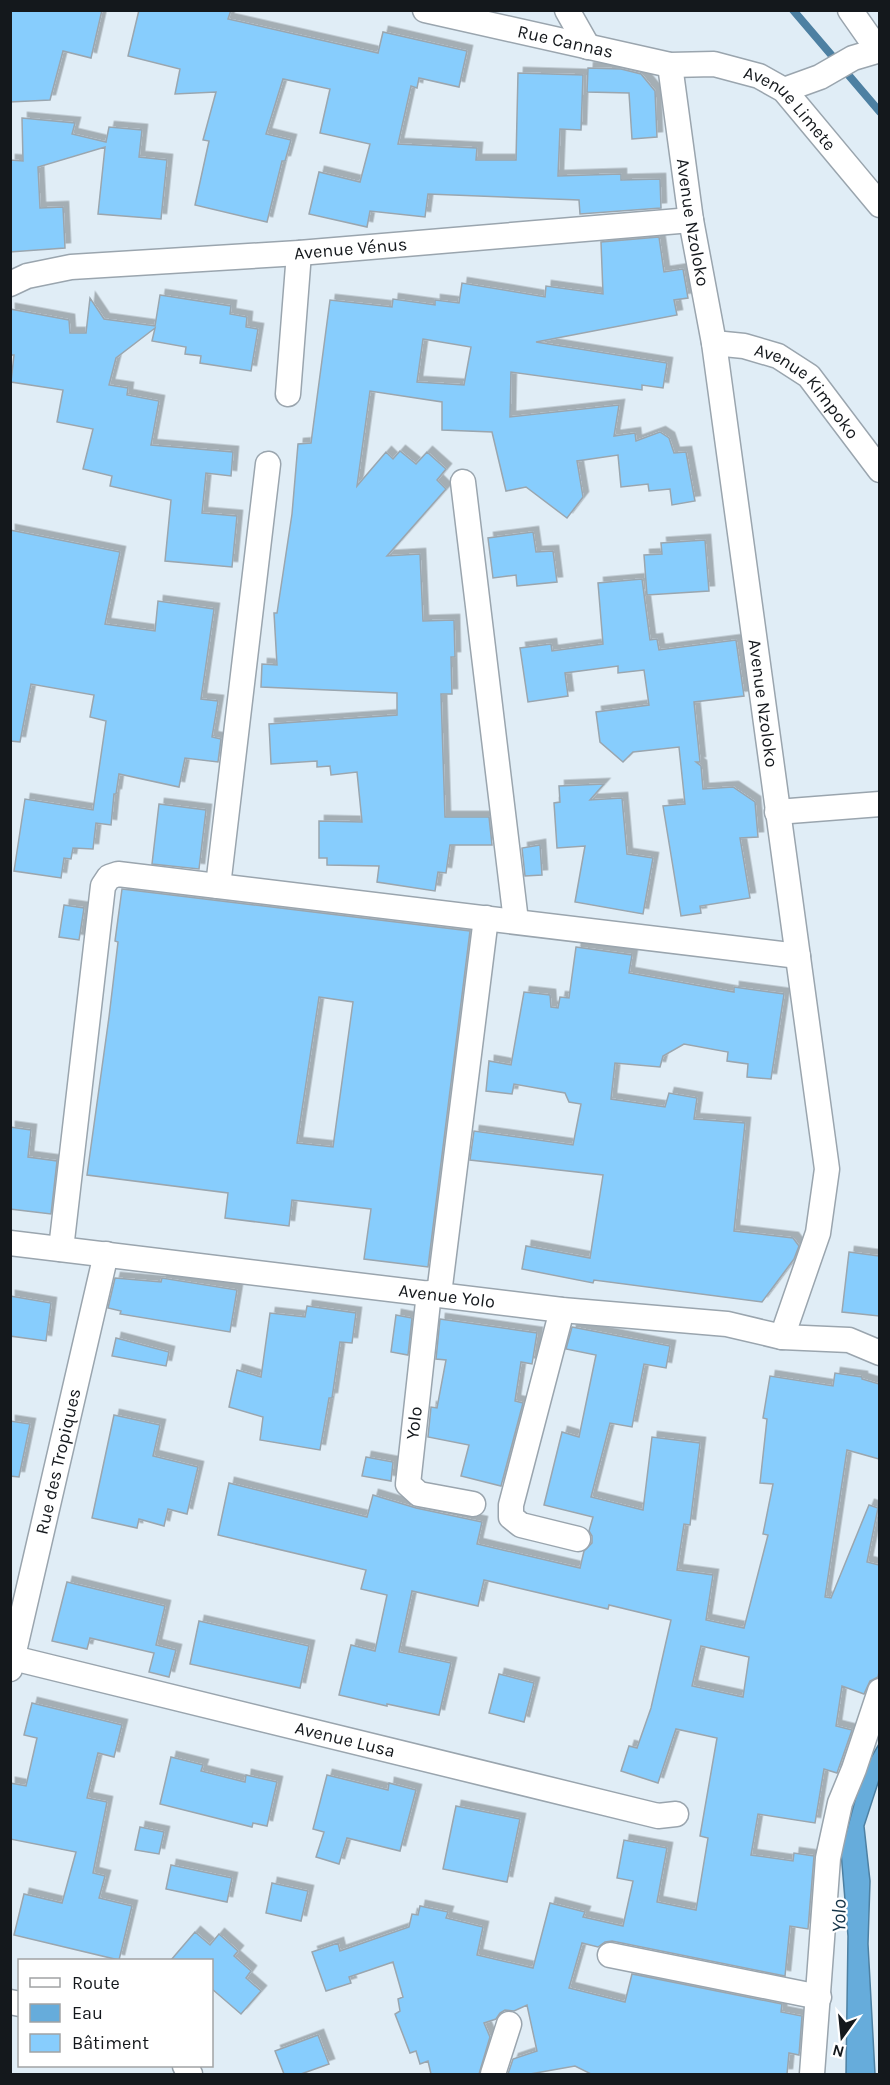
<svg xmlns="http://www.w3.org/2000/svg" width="890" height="2085" viewBox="0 0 890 2085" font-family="Karla,sans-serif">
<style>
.water{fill:#66acdb;stroke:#4d80a2;stroke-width:1.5}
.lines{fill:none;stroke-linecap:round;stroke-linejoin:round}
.stream{stroke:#4d80a2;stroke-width:8}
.building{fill:#87cdfd;stroke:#9aa6af;stroke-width:1.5;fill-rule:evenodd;filter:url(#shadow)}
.minor-casing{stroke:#9aa5ae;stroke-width:27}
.minor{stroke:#fff;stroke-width:24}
.labels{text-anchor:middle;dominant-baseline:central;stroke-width:4.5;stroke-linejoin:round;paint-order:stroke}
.street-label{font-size:18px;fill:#14181c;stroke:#fff}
.water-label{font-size:20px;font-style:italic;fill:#163549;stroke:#fff}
</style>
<defs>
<filter id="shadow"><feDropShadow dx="5.5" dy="-5.5" stdDeviation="0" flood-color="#0004"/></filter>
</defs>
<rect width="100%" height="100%" fill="#e0edf6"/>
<path class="water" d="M879,1744v36l-15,46 6,55 -2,63 7,130h-29l2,-138 -7,-84 22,-81z"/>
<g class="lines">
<path class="stream" d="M793,10l87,102"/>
</g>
<path class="building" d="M10,10h92l-11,48 -28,-7 -13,49 -40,2z
M139,10h92l-3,9 150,34 5,-21 84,19 -8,36 -40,-9 -2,10 -6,-2 -13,58 79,4 -1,12h40l2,-87 65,2 -2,55 -21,-1 -2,47 63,-2v6l39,-1 1,29 -81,6 -1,-14 -151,-6 -3,23 -55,-6 -3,16 -58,-13 10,-42 41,10 10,-38 -50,-11 10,-44 -47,-10 -17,55 25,6 -6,21h-3l-15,61 -72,-17 14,-64 -6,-1 13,-48 -41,2 5,-25 -52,-13z
M588,68l33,1 20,5 14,17 2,46 -25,2 -3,-46 -42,-1z
M22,118l53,5 -3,11 34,8 3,-15 33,3 -3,27 28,3 -6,59 -63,-5 7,-67 -67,20 2,41 23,-1 2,41 -55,4v-92l13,1z
M659,237l5,35 19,-3 5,29 -14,2 3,15 -141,27 131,21 -4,25 -21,-3v5l-131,-18 -1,45 109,-12 -5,31 21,-3 1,8 24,-9 9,6 5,15 12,-1 9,49 -23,4 -2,-16 -21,2 -1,-7 -27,3 -3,-32 -41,6 6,36 -16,21 -41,-31 -20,4 -14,-59 -50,-2v-28l-72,-11 -13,95 29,-34 7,7 7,-8 16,13 11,-12 19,17 -9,11 9,9 -59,67 33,-2 3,67 31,-1 1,37h-4l1,37h-11l4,123h44l3,28h-42l-4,28 -8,-1 -3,19 -58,-9 2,-16 -52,-1v-7h-8v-37l43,1 -5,-50 -26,3 -1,-9 -13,1v-6l-46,3 -2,-40 128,-9v-22l-136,-6 1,-23 15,1 -3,-52h3l15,-99 6,-70 13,-1 19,-143 62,7 1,-8 42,6v-5l24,3 3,-20 83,14 1,-11 57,8 -2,-52zM423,339l48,8 -7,38 -47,-3z
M160,295l71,11 -1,8 17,3 -1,10 12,2 -7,42 -51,-8 1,-7 -16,-2 1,-7 -34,-6 3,-13 -39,30 -7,27 19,3 -1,7 32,6 -8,44 82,7 -2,24 -25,-3 -4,40 35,3 -5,51 -67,-6 6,-61 -61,-14 2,-10 -29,-7 10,-40 -36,-7 6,-32 -52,-8 3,-27h-4v-46l59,11 1,13h16l4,-35 14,21 51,7z
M10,530l110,22 -15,72 50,7 3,-30 56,8 -13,90 17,2 -6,36 9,2 -3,23 -33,-4 -6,29 -60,-13 -3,20h-2l-3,31 -15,-2 -3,26 -20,-1 -2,11 -7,-1 -3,20 -47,-7 11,-72 68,11 13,-89 -16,-4 4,-22 -63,-11 -11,58 -10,-1z
M533,532l3,20 17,-1 4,31 -40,4 -1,-11 -23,3 -5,-40z
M705,540l4,51 -62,4 -3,-40 18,-1 -1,-11z
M642,579l8,61 7,-1 2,11 77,-10 8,56 -50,6 6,60h-4l5,4 2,23 30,-2 22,15 3,35 -18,1 10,60 -50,8 1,7 -20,3 -18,-110 22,-2 -6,-57 -46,5 -10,10 -23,-20 -4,-30 53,-7 -5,-35 -26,3v-7l-53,7 3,23 -40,6 -8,-54 31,-4 1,7 51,-7 -5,-61z
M604,784l-14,16 32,-2 5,56 26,4 -10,56 -68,-12 10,-56 -28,2 -3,-45 6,-1 -1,-16z
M159,804l47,6 -7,59 -47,-5z
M540,845l2,30 -17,1 -3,-28z
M122,889l348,42 -42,336 -64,-8 7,-50 -79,-9 -3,26 -64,-8 3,-25 -141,-18 22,-158 9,-75 -3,-1zM319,997l34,5 -20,145 -36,-4z
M64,905l20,3 -5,32 -20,-3z
M576,947l56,8 -3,18 105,19v-5l50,7 -13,85 -24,-2 1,-13 -21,-3 1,-9 -44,-8 -21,12 -3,11 -45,-4 -4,36 54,8 4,-14 28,5 -3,21 51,4 -11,108 59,7 6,8 -5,13 -32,43 -168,-22 -1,3 -71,-14 4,-23 64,12 13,-83 -133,-15 4,-29 99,14 8,-41 -12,-2 -4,-9 -51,-9 -2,10 -26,-3 3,-30 22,4 13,-73 26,3 1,12 7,1 2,-11 9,1z
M10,1127l21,3 -3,27 29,4 -6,53 -41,-5z
M849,1252l30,4v60l-37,-4z
M115,1278l46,4 1,-4 75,12 -7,42 -110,-18 1,-3 -13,-3z
M10,1296l41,7 -5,38 -36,-5z
M307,1306l49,7 -4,30 -12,-1 -8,56h-3l-9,52 -60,-10 3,-23 -34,-10 8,-37 24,7 9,-64 35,4z
M396,1315l16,3 -4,37 -17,-3z
M440,1319l97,14 -5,31 -11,-2 -6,39 8,2 -22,83 -40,-10 8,-31 -41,-8 3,-30 6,1 9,-48 -10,-1z
M572,1327l98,19 -4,22 -22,-4 -12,63 -22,-4 -19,74 52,13 9,-73 48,6 -10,82 -6,-1 -7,46 36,5 -7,45 38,8 24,-93 -5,-1 10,-50 -13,-1 7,-64 -4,-1 7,-42 63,10 2,-13 27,4v2l17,5v75l-32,-9 -22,147 6,1 38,-93 9,3 -11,54 12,3v107l-1,5 -8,4 -6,13 -22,-8 -6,40 16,4 -15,43 -13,-4 -9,54 -57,-9 -7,41 42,6 1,-8 20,3 -6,73 -18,-3 -5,50 -173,-35 -7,1 -7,5 -16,-4 -13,45 56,14 7,-28 150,30 -1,8 21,4 -3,39 -10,-2 -2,21h-196l-16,-8 -45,8h-22l5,-15 24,-8 -10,-46 -13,6 -9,-1 -5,3 -4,6 -12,4 6,14 -11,37h-48l-3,-13 -8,3 -4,-13 -6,2 -15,-39 5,-3 -2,-12 5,-2 -10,-35 -44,15 2,6 -25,8 -14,-39 26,-9 2,8 69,-24 3,-13 6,1 2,-9 28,6 -2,6 37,9 -6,28 56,13 17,-65 35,9 -2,5 40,9 10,-45 -16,-3 7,-38 43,8 -10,54 39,8 12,-72 -8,-2 17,-98 -41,-9 -18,54 -37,-12 8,-25 8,2 14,-40 20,-88 -62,-15 -1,4 -124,-29 -6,26 -66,-15 -13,61 52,11 -12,52 -52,-11v2l-48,-11 12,-50 24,6 12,-56 -26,-6 5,-19 -148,-35 11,-52 138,34 6,-22 43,13 66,14 -5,22 103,24 4,-17 8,-8v-7l-3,-5 4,-14 -49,-12 18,-73 17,5 17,-82 -30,-6zM701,1646l48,11 -6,40 -51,-11z
M116,1338l53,14 -3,14 -54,-10z
M114,1415l46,10 -7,31 45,11 -11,47 -19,-5 -4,17 -25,-7 -2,9 -45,-10z
M10,1421l20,3 -11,53 -9,-1z
M366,1457l27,5 -2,19 -29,-5z
M67,1582l98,24 -9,39 20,5 -7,27 -20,-5 5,-19 -64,-15 -3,11 -35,-8z
M199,1621l110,25 -9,42 -110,-24z
M499,1674l35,9 -10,39 -35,-9z
M32,1703l90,22 -8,32 -16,-4 -11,45 20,4 -14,71 12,3 -6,22 33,8 -13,54 -105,-25 10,-41 38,9 14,-51 -66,-13v-56l16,3 11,-48 -13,-3z
M171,1757l32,8 -2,6 44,11 1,-7 31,7 -10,44 -14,-3 -1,4 -92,-23z
M327,1775l61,15 1,-7 27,7 -16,61 -53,-13 -8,26 -23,-7 8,-25 -11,-3z
M456,1806l64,13 -13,63 -64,-13z
M140,1827l24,5 -5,22 -24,-4z
M171,1865l61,13 -5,24 -61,-13z
M272,1883l36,8 -7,30 -35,-8z
M195,1932l15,13 9,-11 19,17 -4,5 17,15 -5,7 15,13 -20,23 -29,-25v-29h-41z
M318,2035l11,29 -28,10h-17l-9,-23z"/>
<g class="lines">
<g class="minor-casing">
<g id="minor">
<path id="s1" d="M425,10l245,55 44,-1 45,12 25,14 96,115"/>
<path d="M567,10l21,37"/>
<path d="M850,10l28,40"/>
<path id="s2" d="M670,65l21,155 23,123 113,826 -9,64 -36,104"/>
<path d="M784,90l36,-13 33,-19 27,-8"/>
<path id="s3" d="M10,284l17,-8 44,-9 228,-14 392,-33"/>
<path id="s4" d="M714,343l30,3 34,10 31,20 71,94"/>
<path d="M288,394l11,-141"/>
<path d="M463,482l53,439"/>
<path d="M777,812l103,-8"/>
<path d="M218,886l50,-422"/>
<path id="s5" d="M10,1243l552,67 165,14 55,13 67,3 31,13"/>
<path d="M61,1249l42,-363 6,-9 9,-3 680,82"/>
<path d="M429,1293l-21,191 11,10 54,10"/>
<path d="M439,1294l47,-376"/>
<path d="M562,1310l-51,195v12l10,8 57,14"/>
<path id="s6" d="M13,1658l645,158 18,-2"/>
<path id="s7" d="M10,1669l96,-415"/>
<path d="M610,1955l209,42"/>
<path d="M10,2002l10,2"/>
<path d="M185,2066l5,8"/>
<path d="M493,2074l16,-50"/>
<path d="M812,2074l16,-216 12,-55 14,-34 26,-78"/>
</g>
</g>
<use href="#minor" class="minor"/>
</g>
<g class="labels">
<g class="street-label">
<text stroke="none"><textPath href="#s1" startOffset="144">Rue Cannas</textPath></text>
<text stroke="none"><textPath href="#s1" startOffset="386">Avenue Limete</textPath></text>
<text stroke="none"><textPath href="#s2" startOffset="159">Avenue Nzoloko</textPath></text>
<text stroke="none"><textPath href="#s3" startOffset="344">Avenue Vénus</textPath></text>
<text stroke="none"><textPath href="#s4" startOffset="110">Avenue Kimpoko</textPath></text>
<text stroke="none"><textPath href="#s2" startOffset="645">Avenue Nzoloko</textPath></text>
<text stroke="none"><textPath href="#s5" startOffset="440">Avenue Yolo</textPath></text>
<text transform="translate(414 1423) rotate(-83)">Yolo</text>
<text stroke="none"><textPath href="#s7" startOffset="213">Rue des Tropiques</textPath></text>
<text stroke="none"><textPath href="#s6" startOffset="342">Avenue Lusa</textPath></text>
</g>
<g class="water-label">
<text transform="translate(839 1916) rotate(-89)">Yolo</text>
</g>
</g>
<rect width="890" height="2085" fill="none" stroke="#14181c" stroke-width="24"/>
<rect x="18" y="1959" width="195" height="108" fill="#ffffff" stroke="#a1a3a4" stroke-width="1.5"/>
<rect x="30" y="1978" width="30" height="9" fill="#ffffff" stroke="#a1a3a4" stroke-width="1.5"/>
<text x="72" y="1989" font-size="18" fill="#14181c">Route</text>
<rect x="30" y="2004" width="30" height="18" fill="#66acdb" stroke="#a1a3a4" stroke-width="1.5"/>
<text x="72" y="2019" font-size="18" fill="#14181c">Eau</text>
<rect x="30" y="2034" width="30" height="18" fill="#87cdfd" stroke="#a1a3a4" stroke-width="1.5"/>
<text x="72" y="2049" font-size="18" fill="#14181c">Bâtiment</text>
<g transform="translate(842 2037) rotate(195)" stroke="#ffffff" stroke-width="4.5" paint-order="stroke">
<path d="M0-4.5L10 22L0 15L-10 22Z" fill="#14181c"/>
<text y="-9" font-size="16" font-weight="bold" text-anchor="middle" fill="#14181c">N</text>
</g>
</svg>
